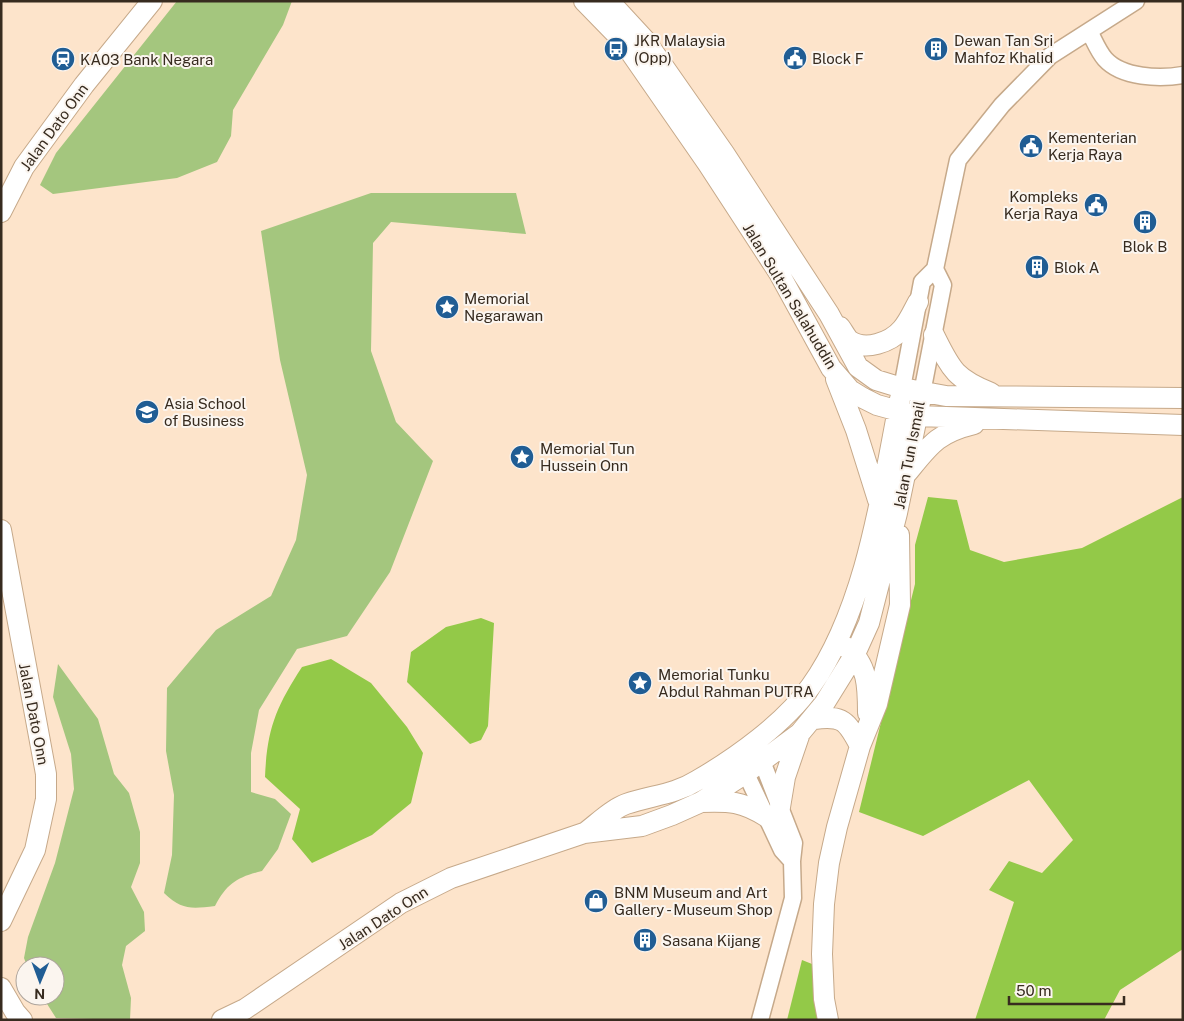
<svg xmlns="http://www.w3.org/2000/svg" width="1184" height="1021" viewBox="0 0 1184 1021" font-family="'Public Sans',sans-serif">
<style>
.green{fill:#a4c67e}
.forest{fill:#93c948}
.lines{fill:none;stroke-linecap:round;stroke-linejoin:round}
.minor-casing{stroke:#c6a98a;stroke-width:19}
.tertiary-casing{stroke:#c6a98a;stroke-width:22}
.minor{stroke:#fff;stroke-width:16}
.tertiary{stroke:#fff;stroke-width:20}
.labels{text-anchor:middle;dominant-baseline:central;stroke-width:4;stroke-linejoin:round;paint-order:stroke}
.poi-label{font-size:15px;fill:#372b1f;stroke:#fbf5ef;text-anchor:start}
.street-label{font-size:15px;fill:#372b1f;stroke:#fbf5ef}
</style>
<rect width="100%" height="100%" fill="#fde4cb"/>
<path class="green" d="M177,1h115l-9,24 -50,85 -2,26 -14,26 -40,16 -124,16 -13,-9 16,-32z
M371,193h145l10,41 -135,-12 -18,21 -2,108 25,71 37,39 -43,111 -43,64 -50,13 -38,61 -8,43v39l24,7 16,15 -13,35 -16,22c-24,6 -35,12 -47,35 -24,3 -33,4 -51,-13l8,-38 2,-60 -8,-44 1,-63 49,-58 55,-34 25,-56 11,-65 -27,-115 -19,-129z
M58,664l40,55 16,55 15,19 11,39v31l-9,24 13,25 1,19 -19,15 -4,19 9,33 -1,22 -74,-2 -14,-22h13v-30h-28l-3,-8 4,-21 27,-74 19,-74 -3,-35 -18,-57z"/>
<path class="forest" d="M928,497l29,3 13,50 34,12 78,-14 101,-51v452l-63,41 -16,30h-129l39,-118 -25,-12 20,-29 33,12 31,-33 -44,-60 -106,56 -64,-24 56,-228v-39z
M481,618l13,5 -6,103 -7,14 -11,4 -63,-62 4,-30 35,-25z
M331,659l40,24 36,44 16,26 -12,50 -39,32 -60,28 -20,-24 8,-30 -35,-32c2,-48 11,-70 37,-110z
M802,960l10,4 9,56h-34z"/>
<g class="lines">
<g class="minor-casing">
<path id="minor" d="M1089,31c5,9 9,20 16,28 17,19 55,20 78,16
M902,388l20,-106 13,-13 23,-109 44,-55 48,-49 86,-55
M922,393l21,-108 -8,-16
M758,751l36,92 -2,18 1,37 -33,122
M741,763l41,87 10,11"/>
</g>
<g class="tertiary-casing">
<path id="tertiary" d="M584,1l38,39 86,124 71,109 52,95 19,22 13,8 14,7 40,11 266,9
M609,1l36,39 79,113 105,161 29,53 18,13 26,8 44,8 237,2
M1,212l23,-45 60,-82 68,-84
M840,327c3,4 6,10 9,13 16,12 42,2 53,-11 7,-8 11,-18 16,-27
M934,335c17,34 20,43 57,58
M836,379l20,51 22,70
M907,473c23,-28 30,-40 67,-49
M1,530l45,244v25l-11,51 -34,71
M846,647c22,17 22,40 22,66
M814,719c29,-4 33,2 46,27
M701,802c29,-1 41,-1 66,15
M780,807l5,-30 15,-44
M586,832c12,-9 26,-23 40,-28 26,-9 48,-9 72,-24 38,-22 87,-57 113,-94 55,-77 71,-195 89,-287
M1,988l14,24 7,8
M222,1020l23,-11 156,-106 50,-25 133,-45 58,-7 30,-11 29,-13 45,-29 54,-40 24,-29 31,-50 14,-31 28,-110 25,-120
M828,1020l-4,-21 -2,-45 2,-50 5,-41 8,-36 23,-81 17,-42 23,-99 -1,-70"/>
</g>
<use href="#minor" class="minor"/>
<use href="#tertiary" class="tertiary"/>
</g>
<defs>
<g id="bus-disc" transform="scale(1.25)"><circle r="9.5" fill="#205d94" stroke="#fbf5ef"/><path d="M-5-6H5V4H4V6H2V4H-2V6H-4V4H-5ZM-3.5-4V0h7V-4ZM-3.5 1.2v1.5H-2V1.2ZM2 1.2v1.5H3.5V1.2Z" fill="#fff"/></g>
<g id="building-disc" transform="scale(1.25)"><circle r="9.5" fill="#205d94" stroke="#fbf5ef"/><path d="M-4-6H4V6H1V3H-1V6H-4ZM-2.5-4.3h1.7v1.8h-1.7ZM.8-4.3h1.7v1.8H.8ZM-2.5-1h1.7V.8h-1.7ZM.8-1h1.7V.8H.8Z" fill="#fff"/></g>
<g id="civic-disc" transform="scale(1.25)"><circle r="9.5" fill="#205d94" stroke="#fbf5ef"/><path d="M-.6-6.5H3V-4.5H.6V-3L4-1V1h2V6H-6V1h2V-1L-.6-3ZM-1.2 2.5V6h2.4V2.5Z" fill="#fff"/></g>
<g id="station-disc" transform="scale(1.25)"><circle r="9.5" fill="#205d94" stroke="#fbf5ef"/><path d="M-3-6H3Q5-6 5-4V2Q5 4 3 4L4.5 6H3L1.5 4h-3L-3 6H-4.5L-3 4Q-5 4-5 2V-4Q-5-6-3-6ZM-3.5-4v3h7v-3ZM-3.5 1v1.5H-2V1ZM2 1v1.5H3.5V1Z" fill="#fff"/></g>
<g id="sight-disc" transform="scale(1.25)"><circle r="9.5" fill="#205d94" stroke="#fbf5ef"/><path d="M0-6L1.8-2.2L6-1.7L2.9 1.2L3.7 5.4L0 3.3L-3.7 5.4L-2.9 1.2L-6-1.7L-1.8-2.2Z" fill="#fff"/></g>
<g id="university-disc" transform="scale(1.25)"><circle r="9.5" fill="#205d94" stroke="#fbf5ef"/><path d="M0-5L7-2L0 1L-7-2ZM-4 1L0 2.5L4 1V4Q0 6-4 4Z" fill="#fff"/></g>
<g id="shop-disc" transform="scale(1.25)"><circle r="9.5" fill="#205d94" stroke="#fbf5ef"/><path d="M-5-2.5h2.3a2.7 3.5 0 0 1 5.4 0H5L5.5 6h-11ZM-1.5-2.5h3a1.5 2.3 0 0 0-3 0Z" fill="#fff"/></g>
</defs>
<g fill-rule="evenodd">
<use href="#bus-disc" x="616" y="49"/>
<use href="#building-disc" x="936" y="49"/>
<use href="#civic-disc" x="795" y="58"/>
<use href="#station-disc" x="63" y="59"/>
<use href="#civic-disc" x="1031" y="146"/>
<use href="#civic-disc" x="1096" y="205"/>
<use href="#building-disc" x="1145" y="222"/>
<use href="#building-disc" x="1037" y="267"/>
<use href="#sight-disc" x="447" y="307"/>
<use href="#university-disc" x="147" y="412"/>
<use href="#sight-disc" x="522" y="457"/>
<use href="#sight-disc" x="640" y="683"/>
<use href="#shop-disc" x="596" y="901"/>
<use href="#building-disc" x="645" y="940"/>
</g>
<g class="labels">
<g class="poi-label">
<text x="634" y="40">JKR Malaysia<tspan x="634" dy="17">(Opp)</tspan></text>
<text x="954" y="40">Dewan Tan Sri<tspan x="954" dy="17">Mahfoz Khalid</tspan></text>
<text x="812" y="58">Block F</text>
<text x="80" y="59">KA03 Bank Negara</text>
<text x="1048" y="137">Kementerian<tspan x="1048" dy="17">Kerja Raya</tspan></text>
<text x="1078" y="196" text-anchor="end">Kompleks<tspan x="1078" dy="17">Kerja Raya</tspan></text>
<text x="1145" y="246" text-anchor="middle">Blok B</text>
<text x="1054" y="267">Blok A</text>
<text x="464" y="298">Memorial<tspan x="464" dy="17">Negarawan</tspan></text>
<text x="164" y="403">Asia School<tspan x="164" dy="17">of Business</tspan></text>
<text x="540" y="448">Memorial Tun<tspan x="540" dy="17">Hussein Onn</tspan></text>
<text x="658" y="674">Memorial Tunku<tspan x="658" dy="17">Abdul Rahman PUTRA</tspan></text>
<text x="614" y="892">BNM Museum and Art<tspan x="614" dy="17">Gallery - Museum Shop</tspan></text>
<text x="662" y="940">Sasana Kijang</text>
</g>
<g class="street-label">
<text transform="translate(54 127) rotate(-54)">Jalan Dato Onn</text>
<text transform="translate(790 296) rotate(59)">Jalan Sultan Salahuddin</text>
<text transform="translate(909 455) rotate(-79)">Jalan Tun Ismail</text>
<text transform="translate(34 714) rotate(79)">Jalan Dato Onn</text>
<text transform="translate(383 918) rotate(-33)">Jalan Dato Onn</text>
</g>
</g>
<rect width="1184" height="1021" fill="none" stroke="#372b1f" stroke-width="5"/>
<g transform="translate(40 981) rotate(181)"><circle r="24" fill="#fbf5ef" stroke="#ada49c"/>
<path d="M0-4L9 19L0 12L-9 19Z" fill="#205d94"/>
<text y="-8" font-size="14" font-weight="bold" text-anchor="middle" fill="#372b1f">N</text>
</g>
<path d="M1009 996v8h115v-8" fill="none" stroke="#372b1f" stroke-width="2.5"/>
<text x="1016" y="996" font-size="15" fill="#372b1f" stroke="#fbf5ef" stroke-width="4" paint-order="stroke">50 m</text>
</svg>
